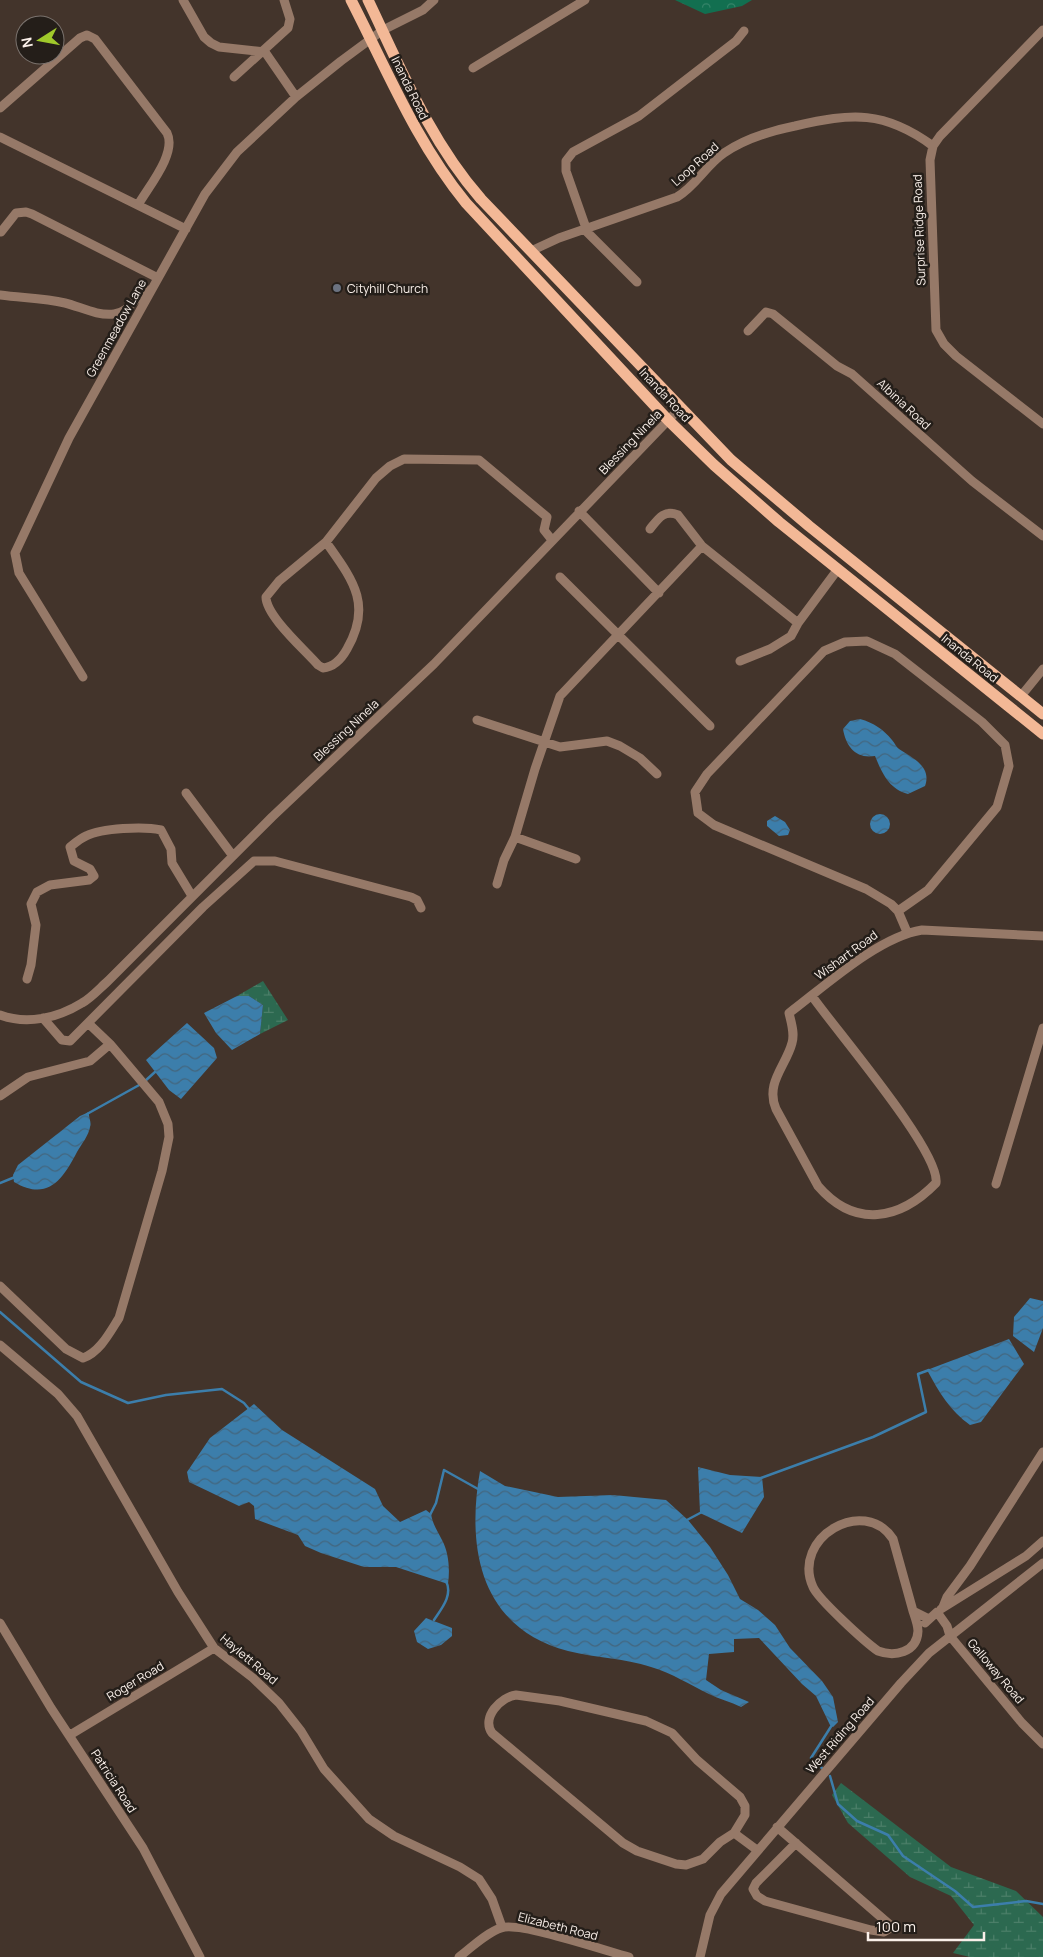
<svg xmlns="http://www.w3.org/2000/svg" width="1043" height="1957" viewBox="0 0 1043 1957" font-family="Manrope,sans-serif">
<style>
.forest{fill:url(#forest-crowns)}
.wetland{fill:url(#wetland-marsh)}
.water{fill:url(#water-waves)}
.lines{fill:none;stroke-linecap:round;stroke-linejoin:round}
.stream{stroke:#3c7eab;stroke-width:2.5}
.minor{stroke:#967968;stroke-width:9}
.major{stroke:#f3b896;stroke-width:11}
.worship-dot{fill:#6b7280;stroke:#241e19;stroke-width:2}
.labels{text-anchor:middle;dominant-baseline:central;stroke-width:5;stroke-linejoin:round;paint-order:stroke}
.street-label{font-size:12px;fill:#faf0ea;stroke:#241e19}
.poi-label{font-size:12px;fill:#faf0ea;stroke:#241e19;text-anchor:start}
</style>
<defs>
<pattern id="forest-crowns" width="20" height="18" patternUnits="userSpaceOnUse" patternTransform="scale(1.25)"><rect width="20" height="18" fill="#126f50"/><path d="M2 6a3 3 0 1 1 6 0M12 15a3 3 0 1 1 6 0" fill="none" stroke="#358469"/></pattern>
<pattern id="wetland-marsh" width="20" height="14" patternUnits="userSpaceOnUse" patternTransform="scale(1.25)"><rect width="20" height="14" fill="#2c6950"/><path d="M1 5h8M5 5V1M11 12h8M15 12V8" fill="none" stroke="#4c7f69"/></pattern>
<pattern id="water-waves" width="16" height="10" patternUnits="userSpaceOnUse" patternTransform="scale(1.25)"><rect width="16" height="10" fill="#3c7eab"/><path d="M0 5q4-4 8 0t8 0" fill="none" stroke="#43667e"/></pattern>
</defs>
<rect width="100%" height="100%" fill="#43342b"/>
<path class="forest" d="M675,0h77l-10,6 -37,8z"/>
<path class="wetland" d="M263,981l25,39 -28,14 3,-29 -14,-9h-12z
M841,1783l110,84 65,24 27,26v40h-73l-17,-4 21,-28 -23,-29 -41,-19 -62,-54 -16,-28z"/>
<path class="water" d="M860,719c14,4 23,10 32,21 3,3 4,7 7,9 14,9 33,18 26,37l-17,8c-19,-5 -26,-21 -33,-38 -19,3 -29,-9 -32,-27l7,-8z
M870 824a10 10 0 1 1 20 0a10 10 0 1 1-20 0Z
M775,816l10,6 5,8 -2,5 -9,1 -12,-10v-5z
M237,996h12l14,9 -3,29 -28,16 -16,-17 -12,-20z
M187,1023l27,25 3,10 -36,41 -12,-9 -23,-30z
M89,1112c-1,5 3,10 1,15 -1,8 -9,18 -13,25 -14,27 -29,50 -63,30l-1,-7 5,-10 62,-49z
M1030,1298l13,3v27l-9,24 -21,-16 1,-19z
M1009,1339l15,25 -43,58 -11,3c-20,-14 -31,-33 -43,-55z
M254,1404l28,26 93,59 8,17 17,16 26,-12 5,4c2,11 6,16 11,26 7,13 8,30 6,44l-52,-17h-32l-43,-14 -16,-7 -7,-11 -43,-16 -1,-13 -5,-4 -10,4 -50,-24 -2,-10 23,-34z
M698,1467l32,8 32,2 2,20 -22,36 -42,-20z
M480,1471l25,15 53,11 55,-2 53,5 22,20 22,27 18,28 12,24 18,11 17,15 15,23 32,33 11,16 5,25 -5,5 -3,-2 -14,-29 -14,-12 -43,-46 -25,1v13l-25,2 -3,26 15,10 28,12 -8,5c-10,-5 -22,-8 -32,-13 -19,-9 -37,-21 -58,-27 -27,-9 -56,-9 -83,-16 -87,-23 -102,-101 -88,-180z
M426,1618l26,10v8l-11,9 -13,4 -11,-7 -3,-11z"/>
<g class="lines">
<path class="stream" d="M145,1081l10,-9
M87,1114l54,-30
M0,1183l15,-6
M0,1312l81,70 47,21 38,-8 56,-6 22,14 5,6
M761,1478l112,-41 53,-25 -8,-38 11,-4
M430,1515l6,-12 8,-33 34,19
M685,1521l17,-9
M434,1620c8,-12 19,-25 12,-39
M823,1769l-12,-11 21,-33
M830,1776l8,28 19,17 31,14 15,21 52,35 18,16 53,-6 17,3"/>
<path class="minor" d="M183,0l21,37 7,6 8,4 46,5 31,45
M1043,30l-103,106 -7,10 -3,14 6,170 8,14 12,12 87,68
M473,68l112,-68
M234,77l54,-49 2,-9 -6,-19
M0,108l80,-70 7,-3 8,4 72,94c10,20 -18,53 -29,72
M0,137l186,92
M586,228l-20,-57v-10l7,-9 66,-36 97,-75 8,-10
M584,229l53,53
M1,232l15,-19 10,-1 6,2 126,64
M531,251l28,-13 118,-41c19,-11 29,-32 47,-44 22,-15 46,-22 71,-27 57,-13 89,-16 138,20
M0,295c22,3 44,3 65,8 16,4 32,13 49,11 17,-2 23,-22 38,-25
M748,331l18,-19 7,2 64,52 15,8 120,107 71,55
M579,511l80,82
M650,529c8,-10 14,-20 28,-14l24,31 96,77
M326,542c26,37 47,62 21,107 -5,9 -13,18 -24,19l-5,-3c-13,-15 -52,-49 -52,-68l13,-16 47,-39 50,-64 14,-12 14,-7 75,1 68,57 -3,13 8,10
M560,577l150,149
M740,661l30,-12 21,-13 7,-13 40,-54
M83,677l-64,-104 -4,-20 54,-115 136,-244 32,-42 59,-55 45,-36 42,-31 40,-20 11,-10
M1021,696l22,-27
M477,720l83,27 47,-6 13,5 20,12 17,16
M186,793l47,63
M515,837l61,22
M497,884l7,-24 11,-23 20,-68 25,-73 142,-150
M898,911l30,-21 69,-83 12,-41 -4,-21 -23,-23 -87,-68 -28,-13 -22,1 -21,9 -117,123 -12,18 3,21 16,12 152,64 25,15 7,7 9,21
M27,979l4,-14 5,-40 -5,-21 6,-12 13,-7 39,-5 5,-4 -4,-7 -16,-8 -4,-14c5,-4 11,-9 16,-11 16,-8 58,-10 75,-6l10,19 1,14 20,33
M812,996c22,32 129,156 124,187 -36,37 -81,46 -118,3l-42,-77c-11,-26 10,-43 16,-66 3,-10 -1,-21 -3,-30 36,-27 89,-76 133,-83l121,6
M0,1015c27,10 58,3 82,-12 9,-5 18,-15 26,-22l164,-164 162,-153 246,-256
M43,1018l19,22 8,1 133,-134 51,-46h21l136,36 6,3 4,8
M88,1023l22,21
M0,1096l28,-19 62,-16 20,-17 49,58 9,22 1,13 -7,34 -43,147c-9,14 -19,34 -36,40l-17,-9 -66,-63
M996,1184l47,-156
M0,1345l58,49 19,22 101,176 36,56 39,30 26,25 22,28 23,38 45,50 25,17 66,31 19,12 13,20 10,28
M943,1607l4,-10 23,-31 73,-114
M941,1609l85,-53 17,-15
M913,1611c2,6 5,14 5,20 -1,22 -24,26 -40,20 -13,-9 -60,-52 -65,-64 -22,-49 51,-92 80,-48l20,72 16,8
M0,1623l51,85 92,140 57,109
M925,1623l12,-11 10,14 3,10 72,87 21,21
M516,1695l44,6 86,20 26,12 25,27 43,37 5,9v9l-11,18 -14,9 -17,17 -17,6 -10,-1 -39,-13 -14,-8 -131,-110c-11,-16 9,-36 24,-38z
M70,1735l144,-87
M777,1827l112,97v5l-5,3 -13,-2 -106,-29 -8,-5 -4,-7 3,-6 40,-40
M734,1833l23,17
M459,1957c13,-10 27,-24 42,-29 18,-7 105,23 128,29
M700,1957l10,-42 11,-21 180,-211 28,-30 114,-90"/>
<path class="major" d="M351,0c36,70 65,142 115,203l202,217 46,45 65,57 264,212
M368,0c33,69 62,141 113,199l250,261 78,66 234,188"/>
</g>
<circle class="worship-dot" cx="337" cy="288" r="5"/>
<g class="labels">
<g class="street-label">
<text transform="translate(410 88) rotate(64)">Inanda Road</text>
<text transform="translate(695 164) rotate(-42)">Loop Road</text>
<text transform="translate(919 230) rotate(-92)">Surprise Ridge Road</text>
<text transform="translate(116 328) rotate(-61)">Greenmeadow Lane</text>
<text transform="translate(665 395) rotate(47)">Inanda Road</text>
<text transform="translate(904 404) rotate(43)">Albinia Road</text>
<text transform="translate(630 442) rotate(-46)">Blessing Ninela</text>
<text transform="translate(970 658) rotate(39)">Inanda Road</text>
<text transform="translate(346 730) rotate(-43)">Blessing Ninela</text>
<text transform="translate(846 955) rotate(-36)">Wishart Road</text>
<text transform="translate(249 1659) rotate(40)">Haylett Road</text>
<text transform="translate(996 1671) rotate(50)">Galloway Road</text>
<text transform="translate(135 1681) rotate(-31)">Roger Road</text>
<text transform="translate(840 1735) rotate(-49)">West Riding Road</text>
<text transform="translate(114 1781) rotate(57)">Patricia Road</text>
<text transform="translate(558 1926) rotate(14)">Elizabeth Road</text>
</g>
<g class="poi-label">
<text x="347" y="288">Cityhill Church</text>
</g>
</g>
<g transform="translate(40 40) rotate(259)"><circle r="24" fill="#241e19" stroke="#7a726d"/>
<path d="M0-4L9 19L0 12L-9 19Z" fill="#a0c92b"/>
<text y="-8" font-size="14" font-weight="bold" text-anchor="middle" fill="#faf0ea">N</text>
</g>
<path d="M868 1932v8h116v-8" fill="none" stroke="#faf0ea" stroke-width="2.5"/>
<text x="876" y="1932" font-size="15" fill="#faf0ea" stroke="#241e19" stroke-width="4" paint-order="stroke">100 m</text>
</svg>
